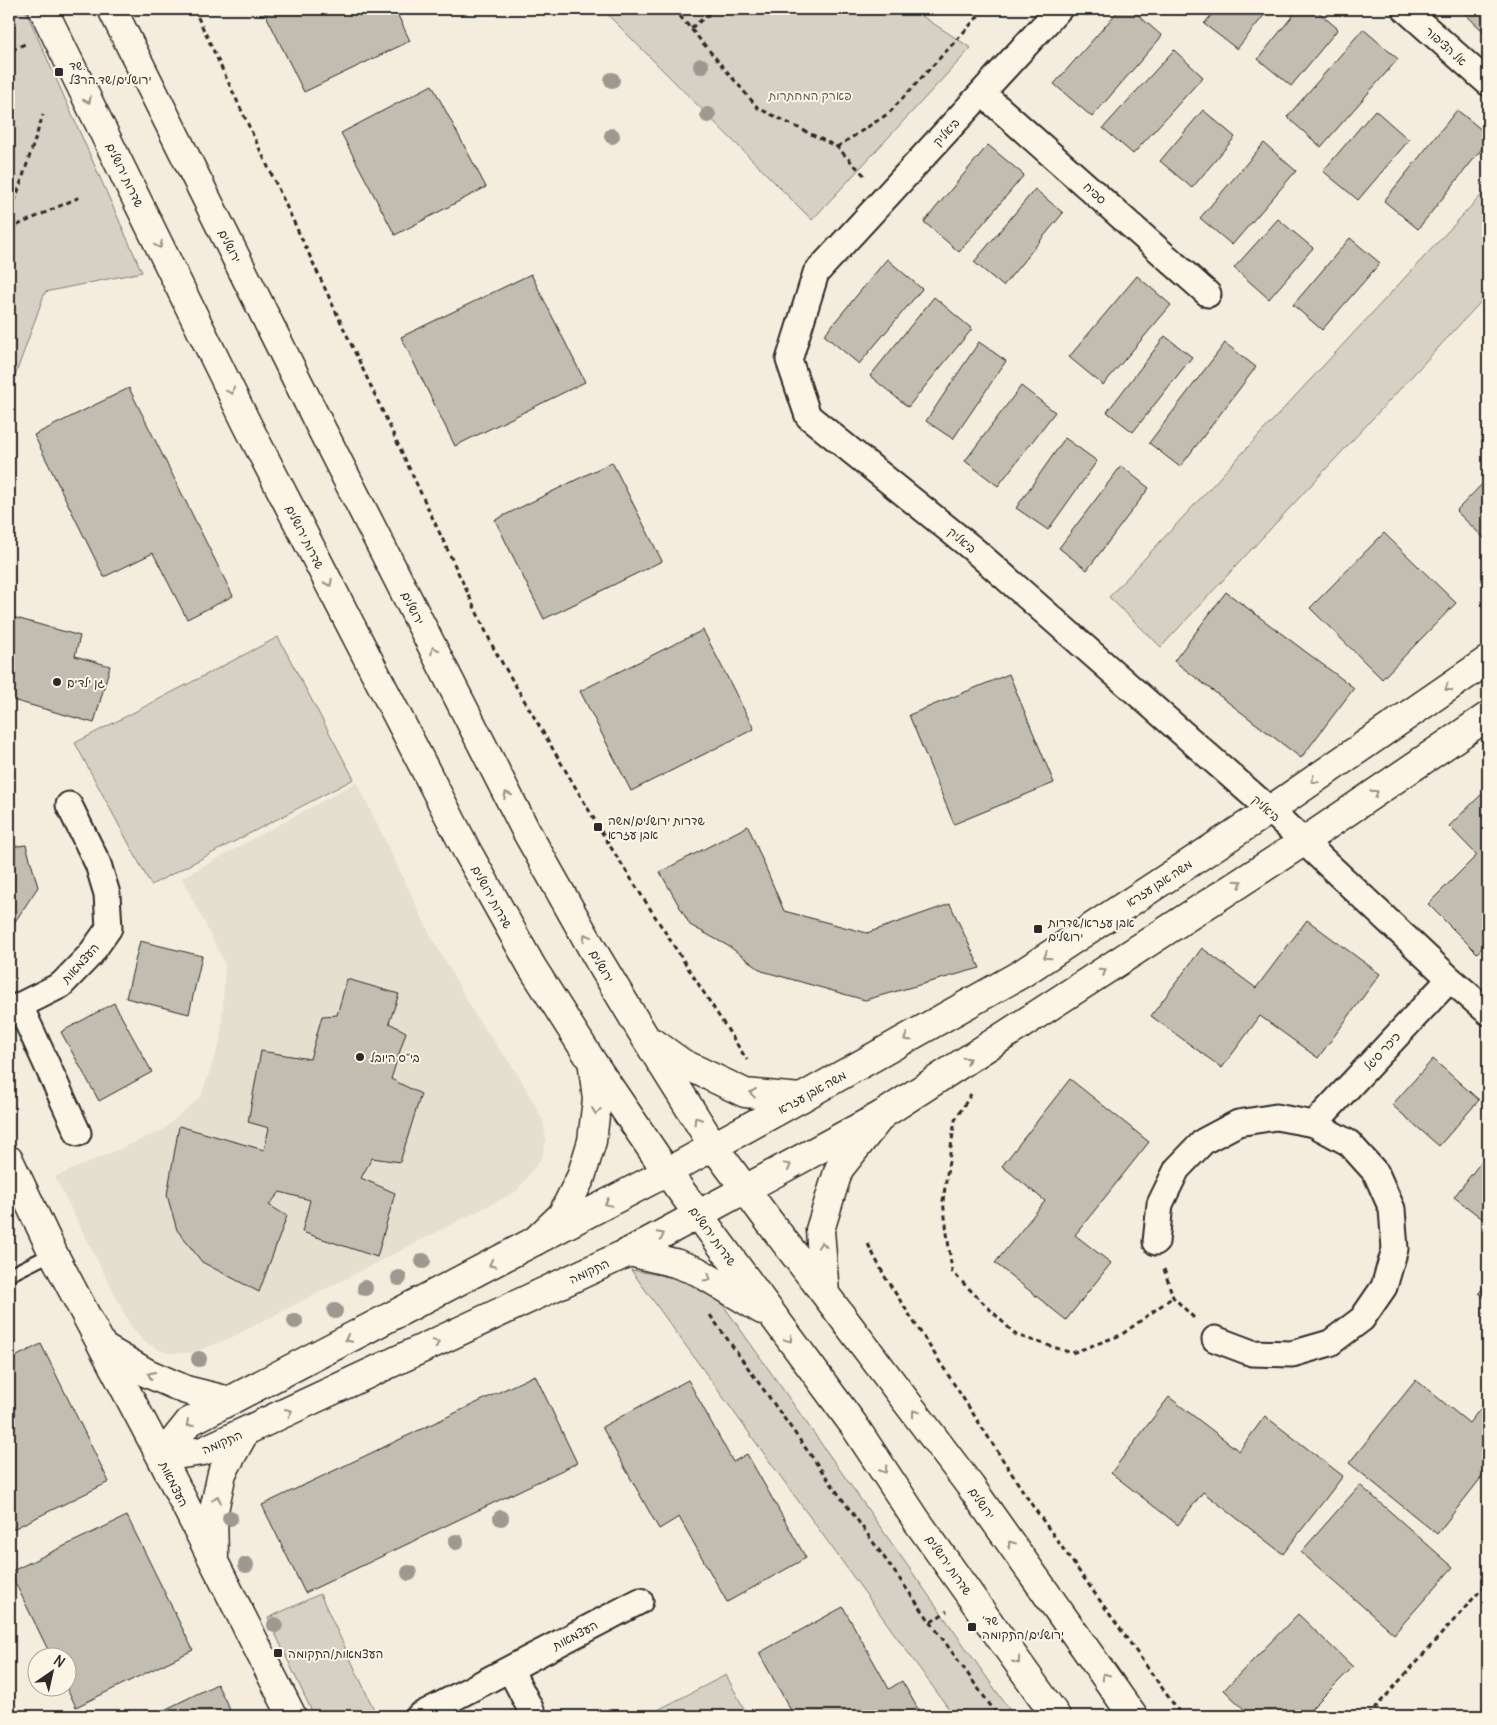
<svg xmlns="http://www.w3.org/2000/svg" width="1497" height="1725" viewBox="0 0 1497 1725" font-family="Delius,'Playpen Sans Hebrew',sans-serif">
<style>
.built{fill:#e5dfd0}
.green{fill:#d6d1c4;stroke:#807e78}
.building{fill:#c2bdb1;stroke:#2b2b2b}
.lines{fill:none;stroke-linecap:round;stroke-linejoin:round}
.service-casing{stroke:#2b2b2b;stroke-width:16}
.minor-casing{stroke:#2b2b2b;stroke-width:29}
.tertiary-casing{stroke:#2b2b2b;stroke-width:31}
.secondary-casing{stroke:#2b2b2b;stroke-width:31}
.path{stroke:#2b2b2b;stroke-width:3;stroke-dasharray:5 4;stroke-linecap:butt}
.service{stroke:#fcf5e5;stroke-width:12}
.minor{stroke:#fcf5e5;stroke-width:25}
.tertiary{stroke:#fcf5e5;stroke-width:28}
.secondary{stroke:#fcf5e5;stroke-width:28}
.tree{fill:#9d9990}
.oneway{stroke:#949088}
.poi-dot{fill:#2b2b2b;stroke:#fcf5e5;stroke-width:2}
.labels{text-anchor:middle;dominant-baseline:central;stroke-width:4;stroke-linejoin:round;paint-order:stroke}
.street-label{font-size:12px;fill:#2b2b2b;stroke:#fcf5e5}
.poi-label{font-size:12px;fill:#2b2b2b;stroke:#fcf5e5;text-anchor:start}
.park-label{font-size:12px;fill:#565451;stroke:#fcf5e5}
</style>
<rect width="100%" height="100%" fill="#f4edde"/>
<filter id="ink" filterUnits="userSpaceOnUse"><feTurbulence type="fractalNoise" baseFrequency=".02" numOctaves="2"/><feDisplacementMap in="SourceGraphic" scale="10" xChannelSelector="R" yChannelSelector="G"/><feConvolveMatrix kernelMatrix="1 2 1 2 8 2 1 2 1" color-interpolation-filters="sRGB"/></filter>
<g filter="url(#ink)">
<path class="built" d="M357,782l73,152 47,84 42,58 24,44 3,20 -4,17 -25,34 -287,147 -37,15h-27l-23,-12 -13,-16 -75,-148 108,-47 38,-34 20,-57 4,-75 -43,-86z"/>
<path class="green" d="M9,9h16l117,263 -97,20 -36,101v-221l6,-17 -6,-15z
M602,9h309l60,39 -159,172z
M1488,188v106l-327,353 -52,-50z
M278,637l76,142 -203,106 -76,-142z
M631,1270l51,9 39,23 293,414h-60z
M320,1594l57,122h-63l-46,-98z
M726,1675l22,41h-102z"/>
<path class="building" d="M263,9h132l15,32 -106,51z
M1120,9h11l31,27 -70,81 -38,-33z
M1173,9h13l-5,6z
M1216,9h53l-32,40 -33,-25z
M1298,9h17l23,20 -47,57 -33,-27z
M1460,9h28v27z
M1363,29l35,30 -77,88 -34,-30z
M1174,50l29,27 -70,77 -30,-26z
M432,85l54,102 -91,48 -54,-102z
M1203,110l32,27 -43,51 -32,-27z
M1375,110l34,30 -51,60 -35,-29z
M1457,110l31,25v6l-70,88 -34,-28z
M1264,143l32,28 -64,74 -32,-27z
M988,145l36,30 -65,77 -35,-30z
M1035,189l28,24 -60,73 -29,-24z
M1278,219l35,29 -44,51 -35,-31z
M1350,238l30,25 -58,67 -29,-25z
M887,259l35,30 -63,75 -35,-29z
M531,274l54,108 -130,64 -54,-109z
M1137,276l34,29 -68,80 -34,-28z
M934,297l38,32 -64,78 -38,-31z
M1165,336l27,21 -59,75 -26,-20z
M979,342l27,19 -53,78 -27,-18z
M1225,343l31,24 -76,100 -31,-24z
M1021,386l34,26 -57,74 -33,-25z
M129,388l104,208 -46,23 -34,-66 -49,24 -70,-142z
M1065,438l32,23 -49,69 -32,-22z
M612,462l50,99 -118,58 -49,-99z
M1121,466l28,22 -62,82 -28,-22z
M1488,478v64l-32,-31z
M1384,533l72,70 -74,76 -72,-71z
M1226,592l128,96 -53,70 -127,-97z
M9,616l71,20 -5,20 35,10 -16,57 -85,-24z
M703,630l51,99 -123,62 -51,-100z
M1009,674l45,109 -100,41 -45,-109z
M1488,788v154l-11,11 -49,-49 49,-49 -28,-29z
M748,826l36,85 83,22 83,-29 30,64 -115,32 -103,-29 -32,-24 -40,-22 -30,-53z
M26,845l12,42 -26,39h-3v-79z
M1307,920l73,54 -62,84 -58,-42 -38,52 -71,-52 51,-68 54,40z
M140,941l62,15 -13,58 -63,-16z
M347,979l52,15 -10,29 17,9 -15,47 30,15 -21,68 -28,-4 -11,20 34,15 -18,64 -75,-25 8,-32 -30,-8 -11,13 18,11 -28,76 -57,-30 -25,-32 -10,-35 12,-69 85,24 5,-22 -21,-6 13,-71 49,8 12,-43 15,-1z
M114,1003l38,69 -53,29 -38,-69z
M1433,1059l46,41 -40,46 -47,-41z
M1070,1079l79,63 -74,93 36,28 -45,57 -71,-57 50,-62 -43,-35z
M1488,1153v70l-34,-26z
M1488,1281v19l-9,-7z
M41,1344l68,138 -100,49v-171z
M535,1375l42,88 -272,130 -43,-88z
M688,1380l45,82 14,-8 59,104 -79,44 -48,-85 -20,12 -57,-102z
M1416,1380l53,43 19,-24v70l-51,65 -88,-71z
M1169,1397l70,54 26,-35 78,60 -60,78 -80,-62 -25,33 -67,-52z
M1360,1485l93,82 -59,67 -93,-82z
M127,1516l66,134 -117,57 -9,-19 1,-30h-16l-42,-86z
M843,1607l46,82 13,-8 20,35h-128l-35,-63z
M1298,1614l55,53 -49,49h-53l-27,-26z
M217,1684l16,32h-81z"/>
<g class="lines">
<g class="service-casing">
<path id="service" d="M9,1275l44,-22"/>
</g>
<g class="minor-casing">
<path id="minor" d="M1059,9l-243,264 -27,87 19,56 165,133 297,261 180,169 38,33
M1405,9l83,74
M982,93l226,201
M20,1006l58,127
M9,1011l52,-26 29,-30 19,-27 -2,-34 -9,-30 -29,-59
M1314,1124l136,-145
M1156,1242l4,-38 17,-35 27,-28 34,-18 38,-6 38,7 35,19 27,30 16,36 3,40 -11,38 -22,32 -32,24 -38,11 -40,-1 -37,-14
M510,1669l24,47
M419,1716l221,-115"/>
</g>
<g class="tertiary-casing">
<path id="tertiary" d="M9,1160l44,93 108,204 131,259
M104,1348l43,25 39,17 44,11
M161,1457l28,-35 478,-250 134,-74 220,-124 249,-164 218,-150
M161,1457l42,-6 426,-199 253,-137 421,-273 185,-126
M214,1556l-1,-41 9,-42 23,-41"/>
</g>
<g class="secondary-casing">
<path id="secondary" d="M43,9l205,417 219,425 65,116 61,96 74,109 186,252 64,97 139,195
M112,9l207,415 207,407 72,128 47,78 69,110 54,73 57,74 146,193 162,229
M654,1043l28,20 63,30 56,5
M535,1241l27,-26 19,-38 11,-36 5,-42 -4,-32
M629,1252l46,11 22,8 65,39
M825,1294l-5,-64 11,-36 8,-25 43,-54"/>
</g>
<path class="path" d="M194,9l300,640 116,197 137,214
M674,9l84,99 79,39 29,30
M691,28l25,-19
M12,50l15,-7
M837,147l52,-34 96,-104
M9,193l7,3
M9,219l34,-104
M9,229l73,-33
M971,1094l-16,26 -12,81 9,71 64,63 56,18 49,-18 52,-38
M868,1244l17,33 147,228 150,211
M1164,1269l9,28 23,23
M710,1315l288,401
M931,1622l16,-11
M1368,1716l120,-134"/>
<use href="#service" class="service"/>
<use href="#minor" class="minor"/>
<use href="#tertiary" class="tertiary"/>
<use href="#secondary" class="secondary"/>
</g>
<g class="tree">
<circle cx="701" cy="66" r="8"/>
<circle cx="612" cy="80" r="8"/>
<circle cx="708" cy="115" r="8"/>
<circle cx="612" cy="136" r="8"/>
<circle cx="423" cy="1261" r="8"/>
<circle cx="399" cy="1278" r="8"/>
<circle cx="365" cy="1288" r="8"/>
<circle cx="335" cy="1311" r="8"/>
<circle cx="295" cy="1321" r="8"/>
<circle cx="199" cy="1359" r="8"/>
<circle cx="230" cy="1518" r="8"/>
<circle cx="501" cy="1518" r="8"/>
<circle cx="456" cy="1542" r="8"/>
<circle cx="246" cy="1565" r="8"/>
<circle cx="409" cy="1573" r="8"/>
<circle cx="275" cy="1625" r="8"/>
</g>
<defs><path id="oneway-chevron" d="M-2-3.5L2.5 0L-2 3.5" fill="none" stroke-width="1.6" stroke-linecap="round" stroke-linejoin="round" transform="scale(1.25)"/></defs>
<g class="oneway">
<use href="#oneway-chevron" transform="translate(88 100) rotate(64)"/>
<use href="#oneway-chevron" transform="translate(159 245) rotate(64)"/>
<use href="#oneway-chevron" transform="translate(231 391) rotate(64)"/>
<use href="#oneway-chevron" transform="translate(329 583) rotate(63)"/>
<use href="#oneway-chevron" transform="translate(434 650) rotate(-117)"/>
<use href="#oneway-chevron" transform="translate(1448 688) rotate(146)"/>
<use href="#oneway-chevron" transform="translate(1314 780) rotate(146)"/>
<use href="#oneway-chevron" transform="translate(1375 793) rotate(-34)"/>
<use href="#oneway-chevron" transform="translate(507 795) rotate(-117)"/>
<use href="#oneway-chevron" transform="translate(1239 883) rotate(-33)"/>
<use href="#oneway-chevron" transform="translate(586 937) rotate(-120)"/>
<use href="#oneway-chevron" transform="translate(1047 956) rotate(147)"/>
<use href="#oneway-chevron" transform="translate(1103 971) rotate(-33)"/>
<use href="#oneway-chevron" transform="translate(907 1038) rotate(150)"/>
<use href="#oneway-chevron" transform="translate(967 1060) rotate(-33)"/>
<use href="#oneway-chevron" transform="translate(753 1093) rotate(-174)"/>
<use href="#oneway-chevron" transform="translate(596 1111) rotate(97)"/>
<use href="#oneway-chevron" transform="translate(697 1120) rotate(-122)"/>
<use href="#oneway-chevron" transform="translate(788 1166) rotate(-29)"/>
<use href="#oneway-chevron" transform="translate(608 1203) rotate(153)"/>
<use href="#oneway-chevron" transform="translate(661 1235) rotate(-28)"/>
<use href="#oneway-chevron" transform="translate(822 1245) rotate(-94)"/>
<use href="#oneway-chevron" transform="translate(492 1264) rotate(152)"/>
<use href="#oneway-chevron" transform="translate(708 1278) rotate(31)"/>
<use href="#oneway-chevron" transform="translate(348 1339) rotate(152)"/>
<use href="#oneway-chevron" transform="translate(789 1339) rotate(53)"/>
<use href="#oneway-chevron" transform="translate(436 1343) rotate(-25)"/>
<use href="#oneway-chevron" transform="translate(151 1375) rotate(-155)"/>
<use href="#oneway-chevron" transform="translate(289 1412) rotate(-25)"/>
<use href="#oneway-chevron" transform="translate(915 1413) rotate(-127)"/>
<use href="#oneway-chevron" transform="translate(189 1424) rotate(139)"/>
<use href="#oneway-chevron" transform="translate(884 1470) rotate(57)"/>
<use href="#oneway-chevron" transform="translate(217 1499) rotate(-78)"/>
<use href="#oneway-chevron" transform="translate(1011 1544) rotate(-125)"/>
<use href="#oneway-chevron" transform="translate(1017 1661) rotate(55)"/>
<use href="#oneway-chevron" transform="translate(1105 1676) rotate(-125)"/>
</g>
</g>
<g class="poi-dot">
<rect x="54" y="67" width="10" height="10" rx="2.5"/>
<circle cx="57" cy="682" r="5"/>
<rect x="593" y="822" width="10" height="10" rx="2.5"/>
<rect x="1033" y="924" width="10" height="10" rx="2.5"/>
<circle cx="360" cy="1057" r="5"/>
<rect x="967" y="1622" width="10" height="10" rx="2.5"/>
<rect x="273" y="1648" width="10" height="10" rx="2.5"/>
</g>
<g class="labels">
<g class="street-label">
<text transform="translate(1446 46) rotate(42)">אל הציפור</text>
<text transform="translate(946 132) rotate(-47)">ביאליק</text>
<text transform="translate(125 175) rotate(64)">שדרות ירושלים</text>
<text transform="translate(1095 193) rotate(42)">ספיח</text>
<text transform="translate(230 246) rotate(63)">ירושלים</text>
<text transform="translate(305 537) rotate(63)">שדרות ירושלים</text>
<text transform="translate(962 540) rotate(40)">ביאליק</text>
<text transform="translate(413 608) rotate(63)">ירושלים</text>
<text transform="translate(1266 808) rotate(42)">ביאליק</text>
<text transform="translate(1159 883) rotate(-33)">משה אבן עזרא</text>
<text transform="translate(492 897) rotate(61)">שדרות ירושלים</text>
<text transform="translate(80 963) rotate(-48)">העצמאות</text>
<text transform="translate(602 966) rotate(60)">ירושלים</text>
<text transform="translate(1382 1051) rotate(-47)">כיכר סיגל</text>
<text transform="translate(812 1092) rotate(-29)">משה אבן עזרא</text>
<text transform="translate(713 1236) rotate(54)">שדרות ירושלים</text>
<text transform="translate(589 1271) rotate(-25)">התקומה</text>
<text transform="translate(222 1442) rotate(-23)">התקומה</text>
<text transform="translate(174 1484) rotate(64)">העצמאות</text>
<text transform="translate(982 1503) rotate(55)">ירושלים</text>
<text transform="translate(949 1565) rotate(55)">שדרות ירושלים</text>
<text transform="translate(575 1635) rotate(-28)">העצמאות</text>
</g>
<g class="poi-label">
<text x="69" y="65">שד.<tspan x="69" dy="14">ירושלים/שד.הרצל</tspan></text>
<text x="67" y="682">גן ילדים</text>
<text x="608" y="820">שדרות ירושלים/משה<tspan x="608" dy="14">אבן עזרא</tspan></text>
<text x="1048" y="922">אבן עזרא/שדרות<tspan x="1048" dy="14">ירושלים</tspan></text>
<text x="370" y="1057">בי"ס היובל</text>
<text x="982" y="1620">שד׳<tspan x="982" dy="14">ירושלים/התקומה</tspan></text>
<text x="288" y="1653">העצמאות/התקומה</text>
</g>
<g class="park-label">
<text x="810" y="95">פארק המחתרות</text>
</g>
</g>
<rect width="1497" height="1725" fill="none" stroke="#fcf5e5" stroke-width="30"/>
<rect x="15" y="15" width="1467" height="1695" fill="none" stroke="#2b2b2b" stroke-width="2" filter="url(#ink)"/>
<g transform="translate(52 1672) rotate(34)"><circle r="24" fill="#fcf5e5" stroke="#a8a49b"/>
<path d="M0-4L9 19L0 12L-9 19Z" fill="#2b2b2b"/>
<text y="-8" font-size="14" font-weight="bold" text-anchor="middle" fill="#2b2b2b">N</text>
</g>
</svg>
